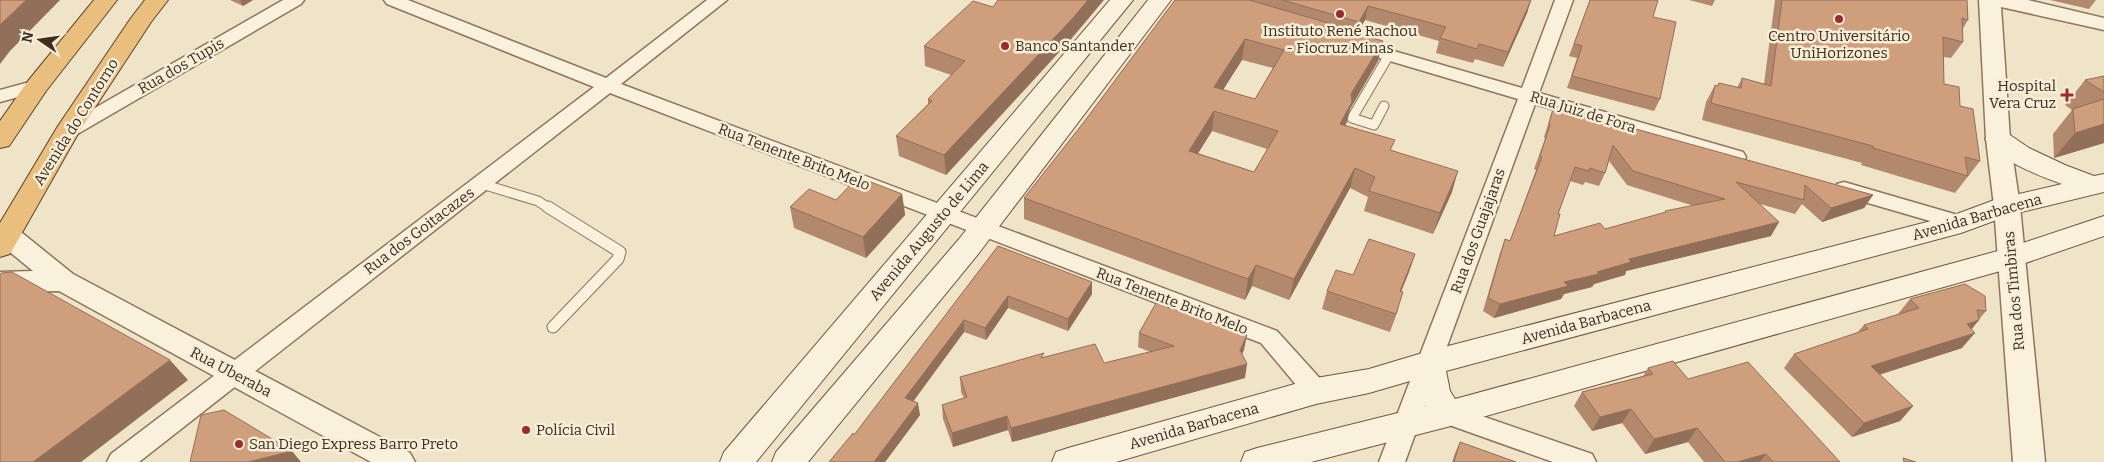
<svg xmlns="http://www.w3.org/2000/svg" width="2104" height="462" viewBox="0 0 2104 462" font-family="Bitter,serif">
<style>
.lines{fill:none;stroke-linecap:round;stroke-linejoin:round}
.service-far1-casing{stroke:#8d765c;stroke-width:11}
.service-casing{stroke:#8d765c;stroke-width:13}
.minor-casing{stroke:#8d765c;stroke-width:3}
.tertiary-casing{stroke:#8d765c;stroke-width:3}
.secondary-casing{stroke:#6f573f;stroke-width:2}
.trunk-casing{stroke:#5b4430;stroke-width:2}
.service-far1{stroke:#faf1dc;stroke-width:9}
.service{stroke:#faf1dc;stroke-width:11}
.minor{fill:#faf1dc;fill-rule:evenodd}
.tertiary{fill:#faf1dc;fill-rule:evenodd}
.secondary{fill:#faf1dc;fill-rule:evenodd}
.trunk{fill:#eabe7c;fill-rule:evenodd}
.wall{fill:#b2896c;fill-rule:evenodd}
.shaded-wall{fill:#916f58}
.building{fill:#cf9f7d;stroke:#916f58;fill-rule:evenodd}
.poi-dot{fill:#9e2a2b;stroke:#f7eed8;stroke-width:2}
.labels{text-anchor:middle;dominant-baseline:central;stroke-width:5;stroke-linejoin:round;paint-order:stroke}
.poi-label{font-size:15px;fill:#3d2e20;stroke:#f7eed8;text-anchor:start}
.street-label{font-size:15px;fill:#3d2e20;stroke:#f7eed8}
</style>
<rect width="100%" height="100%" fill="#f0e4c8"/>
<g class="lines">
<g class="service-far1-casing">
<path id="service-far1" d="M1384,106l-10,19 -22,-7 37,-63
M482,184l56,17 12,8"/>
</g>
<g class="service-casing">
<path id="service" d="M548,207l72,45 -2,7 -65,68"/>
</g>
<g class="minor-casing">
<path id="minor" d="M283,0h21l-3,4 -227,132 -7,2 -7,-2 -3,-4 3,-4z
M384,0h24l198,78 101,-78h20l-106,84 656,247 48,53 3,7 -3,7 -9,3 -9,-3 -46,-55 -651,-250 -471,369h-32l4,-8 483,-367 -207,-83z
M1555,0h18l-34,93 204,59 3,5 -3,5 -7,2 -201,-60 -130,358h-26l139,-363 -172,-51 -3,-4 3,-4 6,-1 170,49z
M37,80l7,2 2,4 -2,4 -44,12v-12z
M1844,182l124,36 4,5 -4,5 -7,2 -124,-36 -3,-5 3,-5z
M1447,404l145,50 4,8h-43l-115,-41 -3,-7 3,-7z"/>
</g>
<g class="tertiary-casing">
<path id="tertiary" d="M1979,0h49l76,18v12l-103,-23 9,132 10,67 25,256h-32l-19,-256 -8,-67z
M7,226l9,2 57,46 337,179 5,9h-44l-312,-171 -59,1v-20l33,-1 -33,-27v-16z"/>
</g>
<g class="secondary-casing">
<path id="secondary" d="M1110,0h23l-377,462h-36l4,-10z
M1148,0h23l-192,253 -171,209h-36l4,-10 183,-213z
M1998,131l9,2 22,15 36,17 29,11 10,-2v18l-91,22 -52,19 -515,138 4,20 5,8 550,-150 99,-33v20l-93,32 -564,159 -136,35h-70l4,-10 12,-4 169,-42 -7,-13 -2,-14 -48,14 -53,11 -200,58h-64l4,-10 12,-4 248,-70 53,-9 60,-18 525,-136 43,-16 65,-15c-24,-9 -63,-23 -77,-45l4,-6z"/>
</g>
<g class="trunk-casing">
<path id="trunk" d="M94,0h23l-71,91 -37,55 -9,2v-27l28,-40z
M145,0h23l-17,22 -72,110 -69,122 -10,3v-34l58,-97 73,-108z"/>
</g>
<use href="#service-far1" class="service-far1"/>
<use href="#service" class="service"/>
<use href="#minor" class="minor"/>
<use href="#tertiary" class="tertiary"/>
<use href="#secondary" class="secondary"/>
<use href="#trunk" class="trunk"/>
</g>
<path class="wall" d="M230,0h23l-10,6z
M1175,0h356l-4,13 -24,54 -28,-8 -2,4 -37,-10 3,-12 -74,-21 -8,14 26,7 -5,20 -28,48 -3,13 -2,3 47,25 60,42 -19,42 -69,-23 4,-14 -18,-9 -61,112 -37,-14 -7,14 -221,-81v-21l60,-76zM1242,60l31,8 -18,31 -32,-9zM1212,131l55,18 -13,23 -56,-19z
M1590,0l63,17 7,82 -6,12 -87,-23 10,-30 -8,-2z
M1689,0h26l-3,6z
M1775,0h192l1,20 -6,10 1,12 -12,16 -7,-1v27l16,22 20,55 -25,32 -94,-28 1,-2 -160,-43 4,-18 9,-17 3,1 1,-3 18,5 5,-10 22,6z
M2050,0h46l-7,9z
M1072,38l-126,137 -47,-19 -3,-20 32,-32v-5l23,-24 -26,-9 -1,-20z
M2104,76v67l-50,15 -1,-24 19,-24 -7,-5 20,-25z
M1553,109l34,9 37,11 1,-3 248,69 -9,13 -42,14 -20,-18 -7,10 -35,-10 11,32 -145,35 -1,4 -31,9 -2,3 -28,7 -3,5 -67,19 -11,-7 17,-58 5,-14 5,2 26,-71 -2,-1 11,-30 -1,-2zM1609,161l18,24 67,21 -29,5 -1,2 -59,16 -51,7 4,-22 12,-33 13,4 2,-3 14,4 6,-13z
M902,194l3,21 -39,43 -72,-30 -4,-21 46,-7z
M998,246l94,48 -24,37 -60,-23 -22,32 -22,-8 -51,69 7,14 -35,47h-56l25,-27z
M1415,254l-6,18 -8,20 -3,18 -8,22 -68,-23 5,-18 26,-16z
M1910,299l76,12 -15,18 -9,19 -83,27 34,31 -13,15 -48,16 -68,-69 10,-14 63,-21 7,-8 34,-11z
M1139,333l105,17 -2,4 3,24 -233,64 -4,-12 -55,17 -10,-28 -1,-14 22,-7 -3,-6 -1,-15 84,-20 60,6 46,-11 -12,-5z
M1648,368l40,11 152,83h-136l-16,-20 -43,12 -23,-31 -30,8 -18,-25 8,-14 61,-16z
M1460,442l56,20h-64l3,-9z"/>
<path class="shaded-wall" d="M26,0h34l-50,51 -10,13v-39z
M240,0h13l-10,6z
M1088,0h16l-32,38 -126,137 -2,-20z
M1531,0l-4,13 -24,54 5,-15z
M1368,6l-3,14 -10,17 4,-15z
M1245,39l-3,21 -30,47 2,-20z
M1383,41l-5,20 -28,48 -3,13 -12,22 5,-20 11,-30z
M1214,111l-2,20 -25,40 2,-20z
M2104,124v19l-50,15 21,-25z
M1355,168l-5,20 -61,112 5,-21z
M1458,171l-6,21 -19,42 7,-21z
M902,194l3,21 -39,43 -3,-21z
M1873,195l-9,13 -42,14 9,-14z
M1779,222l-8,14 -145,35 -1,4 -31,9 -2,3 -28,7 -3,5 -67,19 6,-14 64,-22 33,-10 32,-13z
M1415,254l-6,18 -15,37 6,-18z
M1256,265l-4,21 -7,14 3,-21z
M1092,282v12l-24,37v-12z
M1008,296v12l-22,32 -1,-12z
M964,320v12l-57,78 -2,-12z
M1979,320l-12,15v-11z
M1975,333l-13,15 -103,33 12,-15z
M1247,335l-3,15 -7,14 3,-14z
M170,360l18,20 -107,82h-48z
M1247,364l-2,14 -233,64 -1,-14z
M918,403l2,12 -35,47h-11z
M1913,406l-13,15 -48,16 12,-14z
M1631,409l-9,14 -30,8 8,-14z
M1007,416l1,14 -55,17 -1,-14z
M1697,428l-9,14 -43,12 9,-15z
M292,451l9,11h-53z
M1766,454l-6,8h-23z"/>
<path class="building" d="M0,0h26l-26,25z
M998,0h90l-15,18 -129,137 -48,-19 36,-35 -4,-2 37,-38 -41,-15 49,-45 20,6z
M1175,0h74l103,30 -1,2 32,9 -32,53 1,8 -12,22 55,16 -5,10 68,21 -18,42 -71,-22 6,-14 -20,-9 -61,111 -38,-14 -8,14 -224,-81 60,-76zM1245,39l39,11 -29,49 -41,-12zM1214,111l64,20 -24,41 -65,-21z
M1282,0h249l-23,52 -29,-8 -2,5 -37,-11 6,-11 -78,-21 -9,16z
M1590,0h68l-5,17 23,5 -16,77 -88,-23 10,-30 -8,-2z
M1782,0h185l1,20 -6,-2 1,24 -20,-5 1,47 15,3 1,19 13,3 7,52 -15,-4 3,19 -95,-28v-2l-162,-43 4,-18 3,1 1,-3 22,5 1,-10 29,8z
M2104,76v16l-19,-12z
M2104,99v25l-29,9 -2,-24z
M1560,106l28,9 -1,3 37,11 1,-3 248,69 -42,13 -26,-23 -1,15 -68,-18 43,40 -150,37 2,3 -34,10 2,2 -35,8 4,4 -68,18 -12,-6 17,-59 5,2 32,-84 -2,-1 10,-31 -1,-2 4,-14zM1613,145l20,26 92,28 -60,12 1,1 -61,17 -5,-6 -46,13 6,-22h-2l17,-47 14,4 1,-3 15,5z
M858,177l44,17 -39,43 -73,-30 19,-18 27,11z
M1369,239l46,15 -15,37 3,1 -7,22 -69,-23 9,-21 17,5z
M998,246l94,36 -24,37 -60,-23 -23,32 -21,-8 -59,78 13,5 -44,59h-45l24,-29 1,2z
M12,272l158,88 -137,102h-33v-187l1,-2z
M1965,284l20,12 1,15 -9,-1 2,10 -12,4 8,9 -104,33 42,40 -49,17 -70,-69 74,-25 -4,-4 55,-17 -9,-9z
M1156,303l91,32 -7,15 7,14 -236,64 -4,-12 -55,17 -10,-28 25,-8 -7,-20 84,-24 -3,5 54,-14 9,19 70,-17 -35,-13z
M1673,361l15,18 60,-17 92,100h-67l-7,-8 -29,8h-12l-28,-34 -43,11 -23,-30 -31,8 -18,-25 71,-18 -5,-6z
M224,410l68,41 -44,11h-58l11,-47z
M1460,442l56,20h-62z
M1903,458l13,4h-12z"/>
<g class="poi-dot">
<circle cx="1340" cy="14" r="5"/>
<circle cx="1839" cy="19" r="5"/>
<circle cx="1005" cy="46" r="5"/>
<path d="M2064.5 87.5h5v5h5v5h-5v5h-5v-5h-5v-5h5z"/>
<circle cx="526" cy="430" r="5"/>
<circle cx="239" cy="444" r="5"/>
</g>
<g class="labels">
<g class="poi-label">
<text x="1340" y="31" text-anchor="middle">Instituto René Rachou<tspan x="1340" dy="17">- Fiocruz Minas</tspan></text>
<text x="1839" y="36" text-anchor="middle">Centro Universitário<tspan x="1839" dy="17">UniHorizones</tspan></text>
<text x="1015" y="46">Banco Santander</text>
<text x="2056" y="86" text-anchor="end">Hospital<tspan x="2056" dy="17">Vera Cruz</tspan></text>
<text x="536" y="430">Polícia Civil</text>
<text x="249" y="444">San Diego Express Barro Preto</text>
</g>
<g class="street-label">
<text transform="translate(181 66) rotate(-30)">Rua dos Tupis</text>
<text transform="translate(1583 112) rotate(17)">Rua Juiz de Fora</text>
<text transform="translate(76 122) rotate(-58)">Avenida do Contorno</text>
<text transform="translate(794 157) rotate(21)">Rua Tenente Brito Melo</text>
<text transform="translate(1977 217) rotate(-16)">Avenida Barbacena</text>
<text transform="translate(419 231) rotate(-37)">Rua dos Goitacazes</text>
<text transform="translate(929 231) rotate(-50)">Avenida Augusto de Lima</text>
<text transform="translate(1478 231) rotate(-70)">Rua dos Guajajaras</text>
<text transform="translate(2014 291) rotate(-95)">Rua dos Timbiras</text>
<text transform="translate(1172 301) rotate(21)">Rua Tenente Brito Melo</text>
<text transform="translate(1586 322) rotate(-15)">Avenida Barbacena</text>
<text transform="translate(231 372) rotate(28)">Rua Uberaba</text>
<text transform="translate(1194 426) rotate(-16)">Avenida Barbacena</text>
</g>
</g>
<g transform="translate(40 40) rotate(283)" stroke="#f7eed8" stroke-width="4" paint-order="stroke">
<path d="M0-4L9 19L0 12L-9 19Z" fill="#3d2e20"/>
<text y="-8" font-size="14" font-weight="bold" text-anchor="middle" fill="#3d2e20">N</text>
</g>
</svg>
